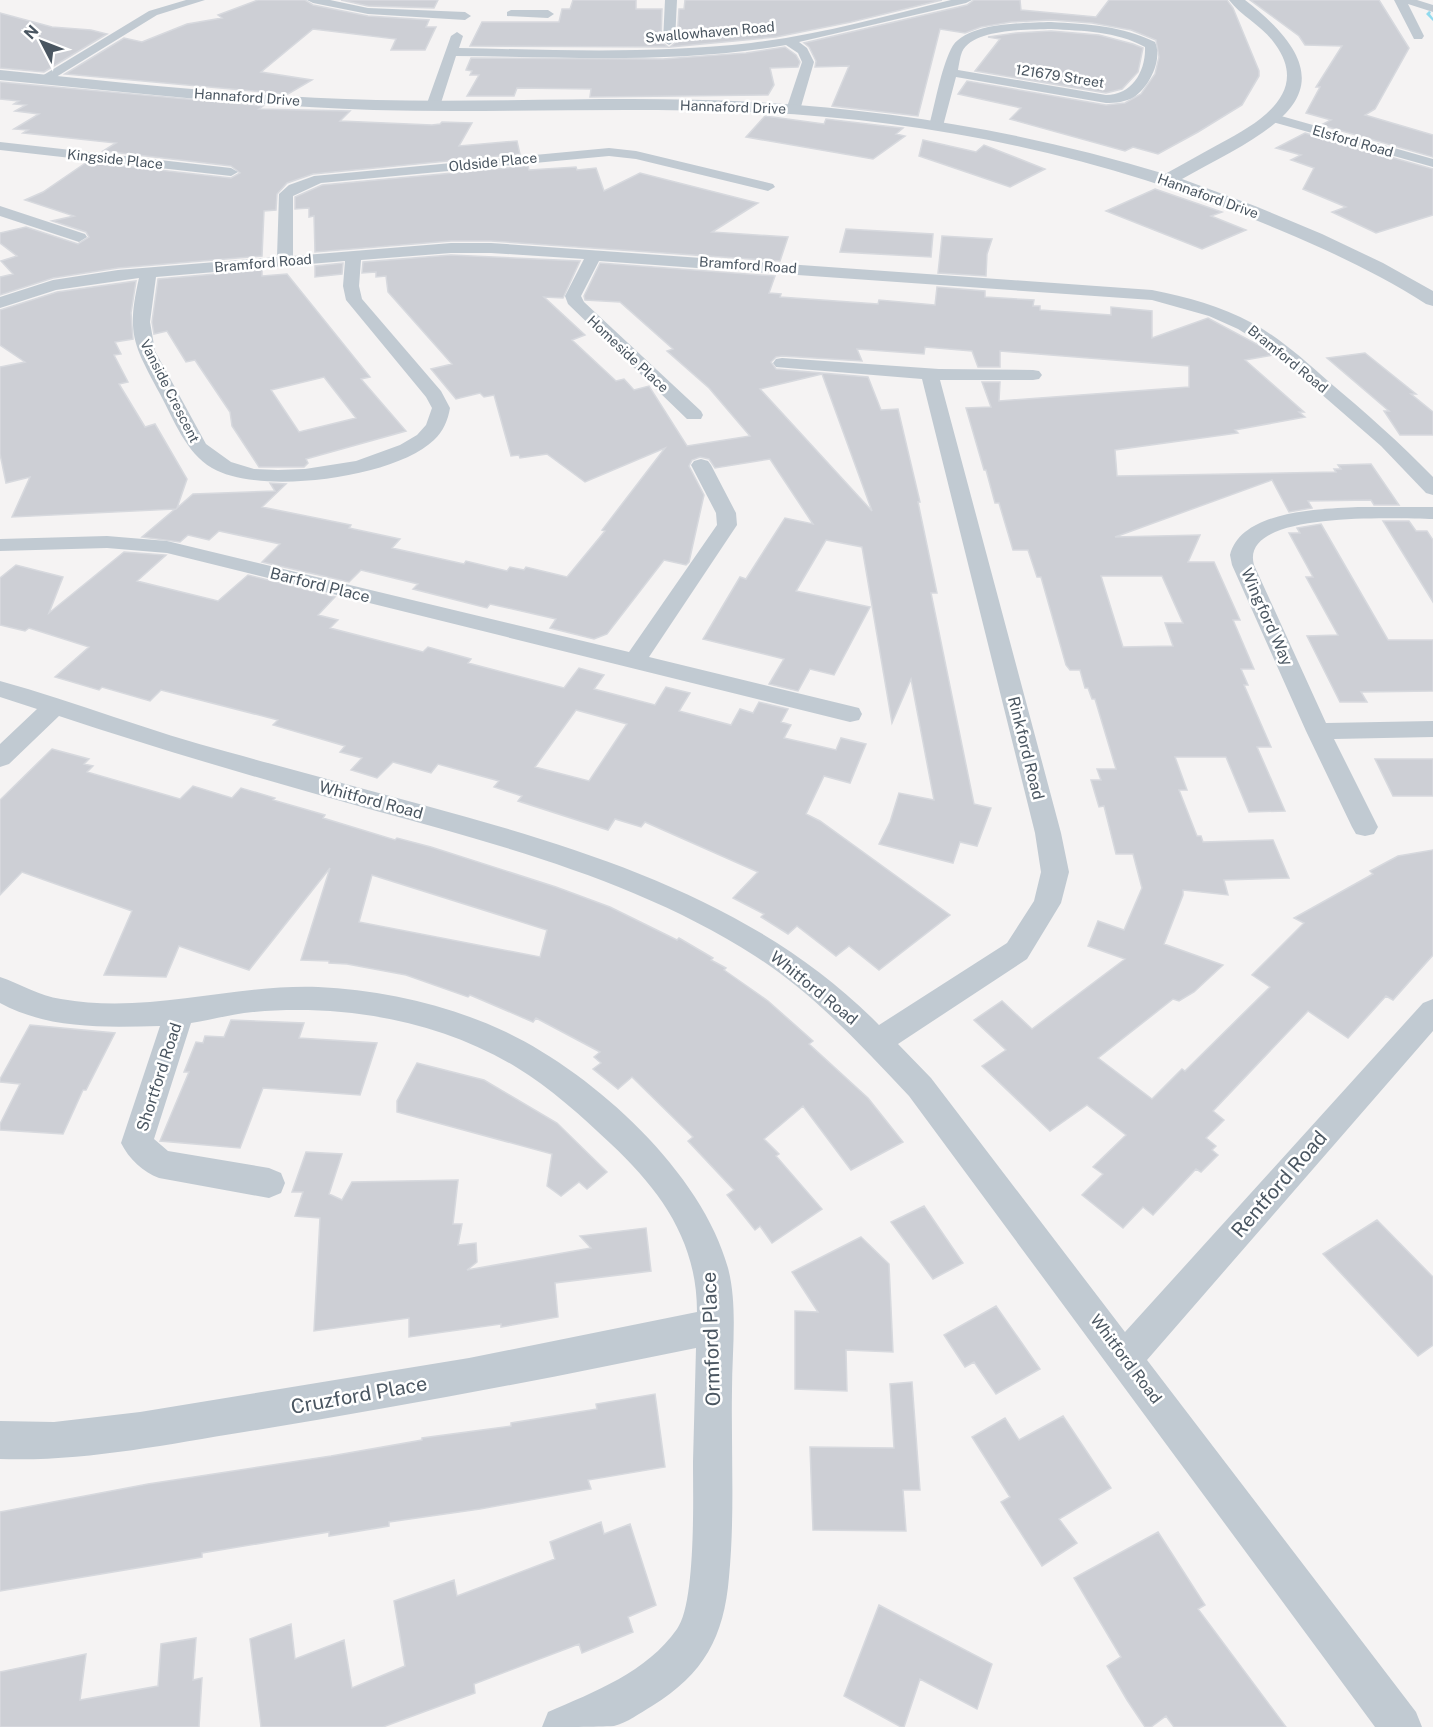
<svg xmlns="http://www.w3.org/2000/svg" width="1433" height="1727" viewBox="0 0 1433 1727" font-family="'Public Sans',sans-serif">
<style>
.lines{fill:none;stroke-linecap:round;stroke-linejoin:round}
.stream{fill:#90daee;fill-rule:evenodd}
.building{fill:#cdcfd5;stroke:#d7d9de;stroke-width:1.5;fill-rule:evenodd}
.minor{fill:#c1cad2;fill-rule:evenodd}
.tertiary{fill:#c1cad2;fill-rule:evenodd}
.labels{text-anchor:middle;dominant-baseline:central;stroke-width:5;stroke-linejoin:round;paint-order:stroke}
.far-street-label{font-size:14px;fill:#4a5661;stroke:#fff}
.street-label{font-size:16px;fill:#4a5661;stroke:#fff}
.near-street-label{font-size:20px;fill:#4a5661;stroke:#fff}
</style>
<rect width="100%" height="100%" fill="#f5f3f3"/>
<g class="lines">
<path class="stream" d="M1429,11l2,1 -1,2 3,4v3l-7,-7z"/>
</g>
<path class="building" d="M258,0h47l8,5 55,11 61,4 -3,7h10l-11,23h-34l5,-11 -83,-10 -52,43 51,8 -24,14 -223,-20 59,-36 18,4 45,-18 35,-6 -4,-3z
M341,0h97l-4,8 -66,-2z
M573,0h63v9h26l-1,32 7,6 -198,-1 12,-24h77l3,-13h8z
M685,0h257l-91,22 -75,15 -106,10 7,-6 2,-32h5z
M974,0h46l1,10 75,7 13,-17h118l6,8 26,63v5l-17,29 -44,27 -40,22 -25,-7 -8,4 -115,-32 11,-11 -63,-14 9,-13 139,24 19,-2 16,-9 14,-20 4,-17 -3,-17 -25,-10 -39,-7 -41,-3 -40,2 -30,5 -16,6 -25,-4 -22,87 -86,-10 17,-40 -34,1 1,-6 -7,-14 -5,-4 163,-38z
M1250,0h129l30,48 -34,61 -10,6 68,20v22l-112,-32 10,-5 -25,-7 14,-26h-4l26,-41 -37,-1 -6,-9z
M0,13l52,14 39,3 16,4 -63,38 -44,-4z
M1051,31l48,4 34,9 10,4 -5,24 -16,17 -16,4 -131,-22 25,-32 -12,-2 28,-4z
M785,47l11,8 4,7 -2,5 -28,1 4,17 -6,10 -178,2 1,-8 -74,-1 -3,8h-47l12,-21h-9l2,-4 -6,-1 5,-12 192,1 83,-6z
M0,82l263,24 -4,3 91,2 -10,10 92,4 8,-1 2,-2 30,1 -13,23 58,-5 3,13 -207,20 -26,9 -10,11 -1,16 -12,1 -2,45 -144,12 -65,10 -53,17v-18l13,-3 -12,-13 16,-5 -17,-13v-10l26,-6 52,17 11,-7 -3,-5 -34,-11 22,-5 -49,-16 18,-8 44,-30 144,16 9,-5 -9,-7 -128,-15 13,-8 -93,-10 5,-3 -14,-1 25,-15 -24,-3 11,-6 -12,-1 5,-3 -19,-2z
M765,116l59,8 2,-5 59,7 18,2 -7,6 9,2 -32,23 -127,-22z
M1305,133l128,36v46l-57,18 -44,-21 14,-5 -43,-18 11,-21 -23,-8 10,-5 -25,-7z
M923,140l53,12 8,-7 61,24 -35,18 -91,-31z
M528,166l1,4 47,-3 1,3 19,-2 8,23 36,-18 118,30 -46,29 76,5 -8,24 -289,-20h-40l-136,11 -1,-36 -5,1v-9l-14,1v-12l27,-12z
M1155,189l67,23 -11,4 35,14 -44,19 -96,-38z
M846,229l87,5 -2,23 -91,-5z
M942,236l50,3 -5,15 -1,22 -48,-3z
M451,255l129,6 -17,37 -19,-1 41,38 -13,5 44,41 8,-2 10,11 15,-4 38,60 63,-10 -41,-48 -42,-37 6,-2 -53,-47 -35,-2 -1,-4 16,-33 175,13 -6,17 12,1 -1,3 98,7 1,-4 56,5 2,-18 48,4v6l49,3 -1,6h7v4l71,5v-8l41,4v27l56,-20 58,31 7,6 -28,5 59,52h-5l6,5 -70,13 3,3 -123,17 2,26 219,-4 -2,-3h7l-3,-4 33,-1 28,41h-25l-3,-5 -63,1 4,7 -23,4 -17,-32 -157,57 85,-2 -12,27h26l26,58h-7l21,49h-13l7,16h-4l27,62h-14l28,64 -36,1 -23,-55h-51l12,33h-8l18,46h4l2,6 70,-2 16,38 -65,2 4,15 -45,-5v5l-19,49 59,21 -29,27 -15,9 -6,-2 -75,59 54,41 30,-30 3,2 85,-84 -18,-12 52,-52 -10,-5 79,-44 -3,-3 28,-15 35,-6v105l-40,45 -7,-4 -38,42 -40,-27 -95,100 11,9 -18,18 10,8 -4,4 6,5 -17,17 -5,-3 -43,46 -10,-8 -20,21 -41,-33 21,-21 -10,-7 33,-32 -39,-30 -37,26 -68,-65 24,-16 -32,-30 28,-19 30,28 93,-70 -37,-13 10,-25 26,9 18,-42 -9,-34h-17l-12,-48 -5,1 -8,-27h10l-4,-11h19l-21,-70h-3l-4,-11h-3l-5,-18h-10l-4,-5 -25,-88h-4l-9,-27h-15l-14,-47h-4l-9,-33h-2l-18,-62 25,-1 -9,-25h18l-1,19 190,-14v-21l-189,-15v16h-22l-6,-16 -47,-4 -1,7 -67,-5 5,12 -80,-5 -6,1 -5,5 5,7 92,8 13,33 17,-1 22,93h-2l19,91h-6l43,211 17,4 -14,38 -17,-4 -7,21 -74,-19 11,-22 9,-29 35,7 -23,-121 -19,44 -30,-176 -36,-7 -30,51 74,16 -36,68 -24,-6 -12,22 -29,-7 15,-25 -81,-20 37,-62 6,2 39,-61 28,6 -43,-65 -55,9 -6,-9 -9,-2 -8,3 -3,6 15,29 -15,67 -3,3 -22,-5 -57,74 -13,5 -44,-11 6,-9 -66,-15 -3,4 -74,-19 5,-5 -57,-14 -12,12 -87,-20 18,-18 -61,-13 -10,9 -21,-5 -8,7 -38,-5 33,-28 -163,8 18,-40 -24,6 -6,-29v-87l25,-5 -25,-17v-35l57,-18 79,-11 -5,32 2,26 -18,3 6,12 -7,1 14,27 -9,2 26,43 10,-3 32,55 -10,29 16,-14 82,-3 -5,-8 16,1 -24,23 89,18 -2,3 51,11 -8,9 72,16 2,-3 41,10 3,-4 14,3 2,-3 41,10 38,-46 -3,-1 63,-82 -80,34 -38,-28 -27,4 -1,-3 -8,1 -17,-61 -10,2 -4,-4 -24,6 -25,-30 21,-5 -64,-72 -2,-16 -10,1v-5l-14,1 1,-11zM822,374l50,137 -112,-122zM1101,576h61l21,47h-18l8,23 -50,1z
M343,263l-1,11 -27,3v-11z
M262,270v6l25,-2 83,103 -9,2 45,52 -100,28 2,4 -4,4h-45l-27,-41 -2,-14 -31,-46 -4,-6 -9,2 -19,-31 -13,3 -2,-12 6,-43zM324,377l32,41 -57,14 -28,-42z
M1365,353l51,41h-5l22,18v23h-33l-16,-24h5l-62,-53z
M1383,521h26l7,10h11l6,9v62z
M1321,524l67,116h45v51l-72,1 6,10h-27l-33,-66 31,-1 -32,-58h7l-24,-44h11l-3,-5z
M124,552l42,3 -29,26 81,20 30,-26 87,22 -17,18 20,5 -8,8 93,24 5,-5 43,12 -3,4 96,25 15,-20 25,7 -10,14 61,16 11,-18 24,6 -11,18 52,14 9,-16 13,4 6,-11 29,7 -7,13 10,3 -7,13 52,12 5,-12 25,6 -16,39 -26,-7 -18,38 14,7 130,94 -71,55 -30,-24 -13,10 -39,-30 -9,8 -27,-17 3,-3 -31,-16 25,-26 -113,-50 -4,5 -26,-8 -7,11 -90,-29 4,-5 -28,-9 5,-6 -61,-17 -7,9 -38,-11 -16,16 -26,-8 11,-12 -22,-6 5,-6 -72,-21 5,-5 -117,-30 -11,11 -48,-14 -3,3 -44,-13 34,-30 -60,-19 -4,3 -25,-6v-47l16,-13 47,12 -14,36zM576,710l51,14 -38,57 -54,-14z
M52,749l37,10 -5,5 9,2 -6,6 93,27 13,-13 39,12 9,-10 34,10 -2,2 52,15 -2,3 72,22 2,-2 34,9 125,40 54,20 67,33 2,-2 34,20 -2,2 15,8 -2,2 44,31 45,40 -4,3 59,54 35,44 -52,28 -48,-64 -39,33 15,15 -3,2 46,53 -50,34 -12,-17 -5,4 -28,-35 7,-5 -46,-49 5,-4 -61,-60 -14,12 -25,-20 8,-6 -7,-6 6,-5 -64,-34 -3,4 -63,-27 -2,2 -62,-22 -59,-11 -18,-1v-2l-28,-1 29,-92 -81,102 -70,-24 -13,31 -62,-2 28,-64 -110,-39 -22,23v-95zM372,875l175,55 -7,27 -181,-35z
M1375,759h58v37h-40z
M231,1020l73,3 -5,15 78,5 -17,52 -97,-7 -23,60 -80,-7 29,-69h-5l12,-30 7,1 2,-7 19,1z
M30,1025l85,8 -29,57h-3l-20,44 -63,-4v-6l20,-40 -20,-2v-3z
M417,1063l67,17 73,43 50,49 -20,17 -8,-7 -18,14 -14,-10 5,-32 -155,-42v-11z
M306,1152l36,2 -13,40 13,6 10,-18 106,-2 -5,44h9l-4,21 18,-2 1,19 -10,8 124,-22 -11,-12 66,-8 5,43 -96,12 3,34 -57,10v-3l-92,13v-19l-95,13 6,-113 -25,-2 8,-24h-11z
M924,1206l39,57 -30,16 -42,-57z
M1377,1220l56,57v68l-15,11 -95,-102z
M861,1237l28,27 4,88 -47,-2 1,41 -52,-2v-78l23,1 -26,-40z
M996,1306l44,63 -44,25 -22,-32 -9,5 -21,-32z
M912,1382l8,108h-17l3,41 -93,-1 -3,-83 84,1 -4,-64z
M655,1394l10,73 -77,13 3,9 -111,20 -91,13v4l-60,10v-4l-127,21v4l-202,34v-79l148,-28 183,-28 91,-16v-2l89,-12v-3l86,-14 -1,-5z
M1063,1416l48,72 -52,31 18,24 -35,23 -41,-64 9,-5 -38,-60 33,-19 14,22z
M601,1522l3,12 26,-10 26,81 -28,12 5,15 -51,21 -3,-9 -105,40 1,9 -92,34h-122l-11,-88 41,-15 4,35 49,-19 8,48 53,-22 -11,-65 60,-21 3,16 98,-37 -5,-17z
M1158,1532l47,73 -7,4 88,118h-112l-8,-11 -15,11h-6l-18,-27 -20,-34 14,-9 -47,-79z
M879,1605l113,59 -15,45 -57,-30 -16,48h-3l-57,-31z
M196,1638l-3,42 9,-2 -3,49h-199v-55l86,-18 -6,46 78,-14 3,-42z"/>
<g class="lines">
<path class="minor" d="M186,0h19l-48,15 -109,67h-10l-1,-3 112,-68z
M307,0h23l38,8 97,4 6,4 -6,4 -97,-6 -55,-11z
M665,0h12l-2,41 -6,4 -6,-4z
M951,0h21l-6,3 -167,39 8,6 7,14 -14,48 -7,4 -7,-4 16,-48 -4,-9 -12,-8c-108,19 -220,12 -330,11l-16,50 -7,4 -7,-4 25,-70 6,-4 6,4 -4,12c97,2 195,6 292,-5 68,-8 134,-27 200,-43z
M1394,0h23l16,5v7l-25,-8 16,32 -2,3h-8z
M511,10h37l6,4 -6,4 -41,-2v-4z
M1051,22c36,2 72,4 104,20 8,18 -6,45 -21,55 -8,5 -19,6 -28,6l-150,-26 -13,49 -2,3h-10l-2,-3c6,-22 12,-57 22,-77 13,-27 74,-26 100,-27zM1051,29c32,2 65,2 94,18 1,24 -13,48 -39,48l-148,-25c1,-6 2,-13 4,-18 11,-24 66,-22 89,-23z
M1274,114l159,45v8l-164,-46 -2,-3 2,-3z
M0,142l231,26 7,4 -7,4 -231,-26z
M609,148l27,3 137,33 2,3 -7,4 -132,-32 -27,-3 -288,27 -28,13v60l158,-13h40l661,47c35,7 69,16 100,33 28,15 52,37 76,58 37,31 72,62 105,96v18l-7,-2 -45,-47 -114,-99 -29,-18 -29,-13 -57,-16 -553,-39 -18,35 3,6 117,109 2,4 -2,4h-14l-119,-115 -3,-8 19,-37 -93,-6h-40l-90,7 -2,26 3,13 79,92 9,17c-2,12 -7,24 -16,32 -39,38 -175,56 -222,28 -26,-15 -38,-48 -52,-74 -26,-49 -34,-59 -21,-116l-83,12 -56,18v-11l53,-17 65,-10 159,-13 2,-63 10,-9 25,-9zM345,261l-2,25 3,14 80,97 6,11 -6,17 -9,10 -17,10 -44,16 -51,8 -27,1 -24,-1 -23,-7 -25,-18 -51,-93 -5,-29 6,-45z
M0,206l85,28 2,3 -8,5 -79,-26z
M782,358l157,11 94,1 6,1 3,4 -3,4 -6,1h-93l121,453 8,39 -8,31 -34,56 -129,85 33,34 194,254 298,-329 10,-4v32l-286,329 269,352 6,15h-47l-466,-631c-48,-51 -95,-102 -154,-140 -116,-75 -255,-111 -386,-147 -104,-29 -208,-59 -310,-93l-50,48 -9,3v-23l37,-35 -37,-12v-16c77,21 151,51 228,71 65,18 130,35 195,53 162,44 335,96 456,220l128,-82 27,-42 7,-29 -6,-39 -113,-454 -146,-12 -3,-4 3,-4z
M701,459l7,2 3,4 25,48 1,12 -88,132 210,51 3,6 -3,6 -9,2 -683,-169 -60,-5 -107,3v-12l107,-3 60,5 462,111 88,-127 -1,-12 -25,-48 3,-4z
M1358,507h75v12c-32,0 -195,-10 -179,46l72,158 107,-2v16l-99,2 44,88 -4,7 -9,2 -9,-2 -4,-7 -46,-96 -74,-166 -2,-10c11,-45 91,-46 128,-48z
M0,977c21,7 39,19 61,22 87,16 170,-15 257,-12 64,3 131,18 188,45 88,42 196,140 222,236 10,38 4,83 4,122 -1,62 3,125 -3,187 -5,60 -25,97 -77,129 -12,7 -25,17 -38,20 -17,1 -54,1 -72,1l6,-15c46,-20 99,-40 129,-83 19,-26 16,-132 16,-167 1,-38 2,-76 3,-114 -150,31 -301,60 -452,84 -81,13 -162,30 -244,27v-38l54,1 86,-10 329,-54 228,-46c0,-71 -36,-121 -86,-168 -30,-28 -60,-56 -95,-77 -78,-47 -173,-63 -263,-55 -21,2 -42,8 -62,11l-37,116 14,12 101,17 12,5 4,10 -4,10 -12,5 -110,-20c-16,-6 -30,-19 -38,-35l39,-117c-55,1 -110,4 -160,-23z"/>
<path class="tertiary" d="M1229,0h16c121,94 24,130 -63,179l73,27 67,28 61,29 50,28v15l-7,-2c-45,-29 -94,-52 -144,-73 -169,-73 -351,-112 -534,-119 -125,-5 -250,1 -375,-2 -125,-4 -249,-18 -373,-30v-10c125,13 250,27 376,30 126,3 252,-5 378,2 140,8 277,31 411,72 19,-10 37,-21 56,-31 37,-20 90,-50 54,-99 -12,-18 -33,-27 -46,-44z"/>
</g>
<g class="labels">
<g class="far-street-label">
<text transform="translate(710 32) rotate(-5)">Swallowhaven Road</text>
<text transform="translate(1060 76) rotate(9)">121679 Street</text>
<text transform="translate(247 97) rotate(4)">Hannaford Drive</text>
<text transform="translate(733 107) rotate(2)">Hannaford Drive</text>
<text transform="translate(1353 141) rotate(16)">Elsford Road</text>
<text transform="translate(115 159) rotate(6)">Kingside Place</text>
<text transform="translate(493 162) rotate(-6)">Oldside Place</text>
<text transform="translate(1208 196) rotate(20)">Hannaford Drive</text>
<text transform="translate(263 263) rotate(-5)">Bramford Road</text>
<text transform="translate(748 265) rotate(4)">Bramford Road</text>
<text transform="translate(628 354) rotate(43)">Homeside Place</text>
<text transform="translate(1288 359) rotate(39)">Bramford Road</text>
<text transform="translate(170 391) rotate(63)">Vanside Crescent</text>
</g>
<g class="street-label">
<text transform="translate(320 585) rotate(14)">Barford Place</text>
<text transform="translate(1267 617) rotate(66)">Wingford Way</text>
<text transform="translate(1026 748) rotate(76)">Rinkford Road</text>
<text transform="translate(371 800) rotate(15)">Whitford Road</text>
<text transform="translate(814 988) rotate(39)">Whitford Road</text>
<text transform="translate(159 1077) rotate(-72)">Shortford Road</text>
<text transform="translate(1126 1359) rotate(53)">Whitford Road</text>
</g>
<g class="near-street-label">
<text transform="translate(1279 1184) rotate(-49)">Rentford Road</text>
<text transform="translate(711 1339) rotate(-92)">Ormford Place</text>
<text transform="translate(359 1395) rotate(-10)">Cruzford Place</text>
</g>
</g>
<g transform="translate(42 42) rotate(312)" stroke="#ffffff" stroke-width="4.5" paint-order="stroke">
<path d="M0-4.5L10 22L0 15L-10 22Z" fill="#4a5661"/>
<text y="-9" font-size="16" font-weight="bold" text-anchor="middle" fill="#4a5661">N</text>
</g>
</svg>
